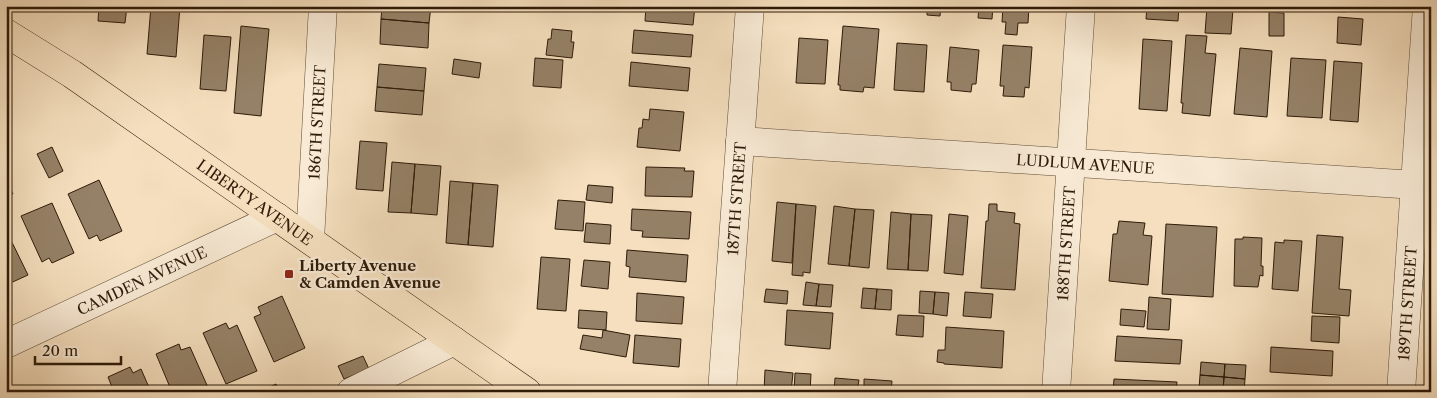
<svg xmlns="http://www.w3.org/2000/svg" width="1437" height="398" viewBox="0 0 1437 398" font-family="'Libre Caslon Text',serif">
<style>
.building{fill:#958167;stroke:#2e1b09}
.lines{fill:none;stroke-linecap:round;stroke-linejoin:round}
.minor-casing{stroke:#604c36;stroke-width:29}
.major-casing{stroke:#2e1b09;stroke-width:29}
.minor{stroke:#f8ead5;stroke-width:28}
.major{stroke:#f5dfbe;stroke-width:28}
.poi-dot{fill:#8f2418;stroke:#f8ead5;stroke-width:2}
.labels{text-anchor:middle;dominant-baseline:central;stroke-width:4.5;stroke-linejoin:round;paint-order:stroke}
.street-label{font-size:15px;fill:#2e1b09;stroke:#f8ead5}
.poi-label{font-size:15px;font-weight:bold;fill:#2e1b09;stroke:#f8ead5;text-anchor:start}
</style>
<rect width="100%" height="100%" fill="#f5dfbe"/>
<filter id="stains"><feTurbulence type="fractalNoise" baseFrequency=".004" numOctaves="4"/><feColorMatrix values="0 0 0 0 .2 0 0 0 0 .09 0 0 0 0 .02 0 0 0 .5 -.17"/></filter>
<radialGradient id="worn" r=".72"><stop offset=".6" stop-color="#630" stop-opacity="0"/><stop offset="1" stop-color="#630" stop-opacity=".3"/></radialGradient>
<path class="building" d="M99,6h28l-2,17 -27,-2z
M151,6h29l-4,51 -29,-3z
M382,6h49l-2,17 -48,-4z
M646,6h49l-2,19 -48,-4z
M927,6h14l-1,10 -13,-1z
M979,6h14l-1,13 -14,-1z
M1003,6h26l-1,17h-10l-1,12 -12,-1 1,-12h-4z
M1147,6h32l-1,15 -32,-2z
M1292,6h64l-1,3 -10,-1v4l-53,-4z
M1207,7l26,2 -2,25 -26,-1z
M1269,12l15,1v23h-15z
M1338,17l25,2 -2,26 -24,-2z
M381,19l48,4 -1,25 -48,-4z
M241,26l28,3 -8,87 -27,-3z
M843,26l36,3 -5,59 -10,-1 -1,5 -23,-2v-5h-2z
M552,29l20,2 -1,11h3l-2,16 -26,-3 2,-16h3z
M634,30l59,5 -2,22 -59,-4z
M204,35l27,2 -5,54 -26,-2z
M1186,35l21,1 -2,17 11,1 -6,62 -28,-3 1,-10h-2z
M799,38l29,2 -3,44 -29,-1z
M1143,39l29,2 -5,70 -28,-2z
M897,43l30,2 -3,47 -30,-2z
M1003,45l29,2 -3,41 -4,-1 -1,10 -21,-1 1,-10h-4z
M950,47l29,3 -3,34h-4l-1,8 -20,-2v-8h-4z
M1240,48l32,3 -5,66 -33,-3z
M535,58l28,2 -2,28 -28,-2z
M1291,58l35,2 -4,58 -35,-2z
M454,59l27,4 -2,15 -27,-4z
M1334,61l28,2 -4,59 -28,-2z
M631,62l59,6 -2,23 -59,-5z
M379,64l47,4 -2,23 -47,-4z
M377,87l47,4 -2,24 -47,-4z
M650,109l34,3 -4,39 -43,-4 2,-19h3l1,-9 6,1z
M360,141l27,2 -4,48 -27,-2z
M52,147l11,24 -14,7 -12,-24z
M392,162l23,2 -4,49 -23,-1z
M415,164l26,2 -4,49 -26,-2z
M646,167l39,1 -1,3h10l-2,26 -47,-1z
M6,178l7,16 -7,3z
M99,180l23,51 -22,10 -3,-6 -8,4 -21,-45z
M450,181l23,2 -5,62 -22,-2z
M473,183l25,2 -5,62 -25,-2z
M588,185l25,2 -1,16 -26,-3z
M558,200l27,2 -2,29 -28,-2z
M777,202l19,2 -4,59 -20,-2z
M52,203l22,50 -22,10 -3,-5 -7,4 -21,-46z
M796,204l20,2 -6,67 -7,-1v4l-11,-1z
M989,204h8v7l18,2 -1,10 6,1 -5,66 -34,-2 5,-67h2z
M834,206l21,3 -6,57 -21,-2z
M632,209l59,3 -2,27 -47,-2 1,-6 -12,-1z
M855,209l19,1 -5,58 -20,-2z
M891,212l20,2 -3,56 -21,-1z
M911,214l21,1 -4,56 -20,-1z
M949,214l19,2 -5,59 -19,-2z
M1119,221l26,2 -2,12 9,1 -4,49 -39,-4 4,-47h4z
M586,223l25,2 -1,19 -26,-2z
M1166,224l51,3 -4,70 -51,-3z
M6,230l22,45 -22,10z
M1317,235l26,2 -4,52 12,1 -2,26 -37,-3z
M1243,237l19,1 -1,28h2v10l-3,-1 -2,12 -24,-1 1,-47h8z
M1284,240l18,1 -4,50 -26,-2 3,-47 9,1z
M627,250l61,5 -2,27 -57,-5 1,-10 -4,-1z
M541,257l29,2 -4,52 -29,-2z
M584,260l26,2 -2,27 -27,-3z
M806,282l13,2 -3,22 -13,-1z
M819,284l14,1 -2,22 -15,-1z
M863,288l14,1 -2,20 -14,-1z
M766,289l22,2 -1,13 -23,-2z
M877,289l15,1 -1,20 -16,-1z
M920,291l15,1 -2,22 -14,-1z
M935,292l14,1 -2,23 -14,-2z
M965,292l28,2 -2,24 -28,-2z
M637,293l47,4 -2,27 -46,-3z
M282,296l23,52 -31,14 -20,-45 7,-3 -3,-7z
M1149,297l22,2 -2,31 -22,-1z
M1121,309l25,2 -2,16 -24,-2z
M579,310l28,2 -1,18 -28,-2z
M787,310l46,3 -3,36 -45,-4z
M898,315l26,1 -1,21 -27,-2z
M1312,316l28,1 -1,26 -28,-2z
M226,323l3,6 8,-4 20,46 -31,13 -23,-51z
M946,327l58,4 -2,37 -58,-4v-1l-7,-1 1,-12h7z
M603,330l27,5 -4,22 -46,-8 3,-14 19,3z
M635,335l46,4 -2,28 -46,-4z
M1117,336l65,4 -2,24 -65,-3z
M179,344l2,6 9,-3 20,45h-38l-16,-38z
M1271,347l62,4 -1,25 -62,-4z
M363,356l6,13 -25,10 -6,-13z
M1201,362l24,2 -1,13 -24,-2z
M1225,364l21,1 -1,14 -21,-2z
M130,367l3,6 8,-4 10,23h-37l-6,-15z
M765,370l28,3 -2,19h-27z
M795,373l16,1 -1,18h-16z
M1200,375l24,2 -1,14 -24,-2z
M1224,377l21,2 -1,13 -21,-1z
M835,378l24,2 -2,12h-23z
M864,379l28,2 -1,11h-27z
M1114,379l63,3 -1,10h-63z
M276,384l4,8h-21z"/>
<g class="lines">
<g class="minor-casing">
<g id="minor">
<path id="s1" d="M740,141l691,45"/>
<path id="s2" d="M310,240l13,-234"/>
<path id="s3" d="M6,344l271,-127"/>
<path d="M351,392l103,-51"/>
<path id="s4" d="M722,392l28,-386"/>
<path id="s5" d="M1056,392l25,-386"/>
<path id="s6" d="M1401,392l26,-386"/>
</g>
</g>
<g class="major-casing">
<g id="major">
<path id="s7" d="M6,33l66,41 455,318"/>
</g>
</g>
<use href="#minor" class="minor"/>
<use href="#major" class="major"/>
</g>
<rect class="poi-dot" x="284" y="269" width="10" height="10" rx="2.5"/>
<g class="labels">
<g class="street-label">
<text stroke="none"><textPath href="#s2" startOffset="118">186TH STREET</textPath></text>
<text stroke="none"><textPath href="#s1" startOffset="346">LUDLUM AVENUE</textPath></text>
<text stroke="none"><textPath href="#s4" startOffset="194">187TH STREET</textPath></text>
<text stroke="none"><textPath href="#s7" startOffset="301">LIBERTY AVENUE</textPath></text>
<text stroke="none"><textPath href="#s5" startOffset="149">188TH STREET</textPath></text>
<text stroke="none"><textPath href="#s3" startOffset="150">CAMDEN AVENUE</textPath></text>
<text stroke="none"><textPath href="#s6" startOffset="89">189TH STREET</textPath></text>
</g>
<g class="poi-label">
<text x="299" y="265">Liberty Avenue<tspan x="299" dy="17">&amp; Camden Avenue</tspan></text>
</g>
</g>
<rect width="1437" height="398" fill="none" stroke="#f5dfbe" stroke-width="25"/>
<rect x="8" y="8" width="1422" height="383" fill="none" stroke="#2e1b09" stroke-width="2.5"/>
<rect x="12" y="12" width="1412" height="373" fill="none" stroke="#2e1b09"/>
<path d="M35 356v8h86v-8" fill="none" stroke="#2e1b09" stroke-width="2.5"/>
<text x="42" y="356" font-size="15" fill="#2e1b09" stroke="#f8ead5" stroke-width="4" paint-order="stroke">20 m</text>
<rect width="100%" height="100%" filter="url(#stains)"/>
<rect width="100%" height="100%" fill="url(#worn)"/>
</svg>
